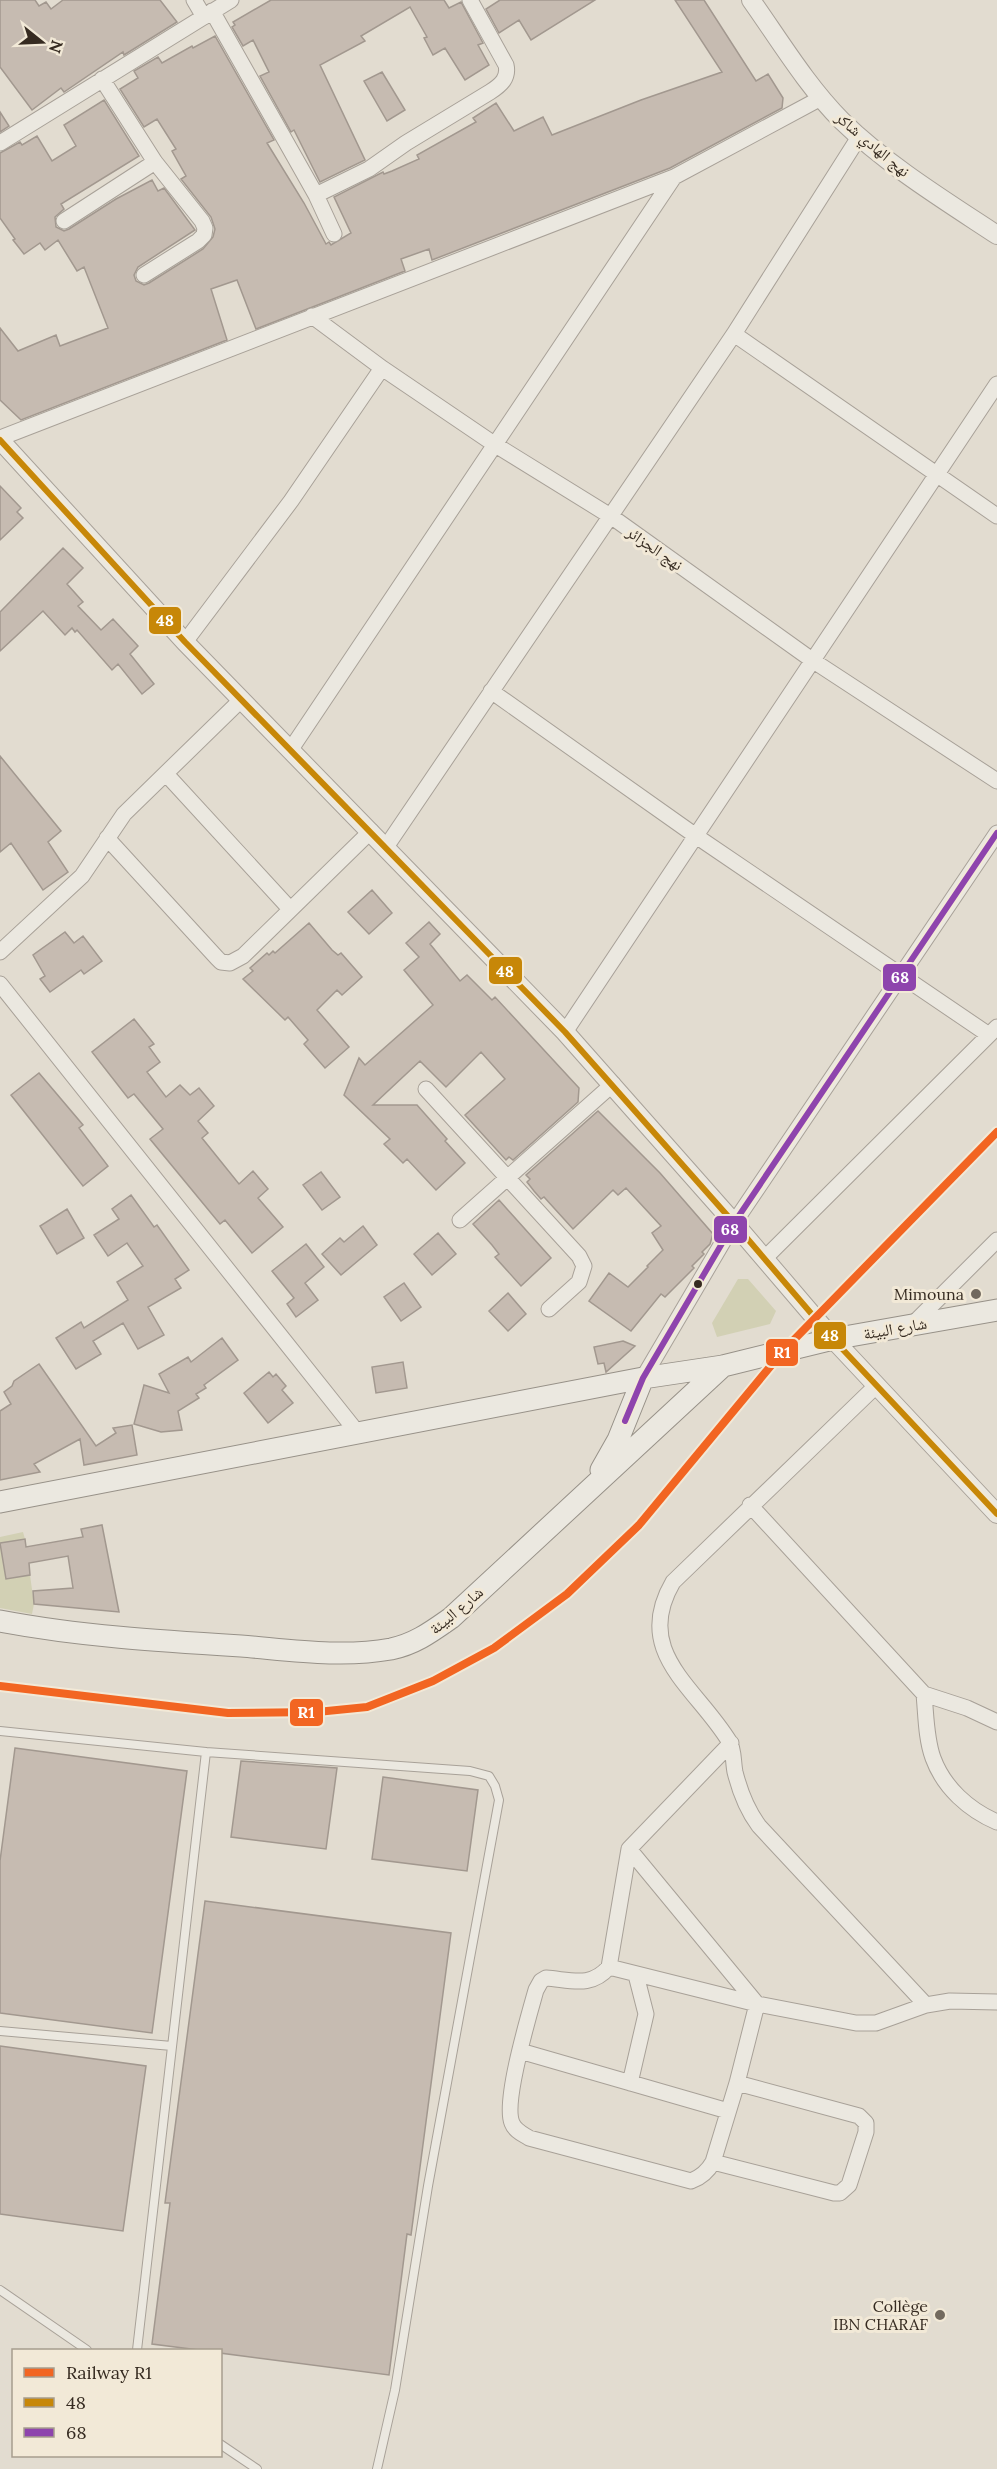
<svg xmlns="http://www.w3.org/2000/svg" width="997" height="2469" viewBox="0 0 997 2469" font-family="Lora,'Noto Naskh Arabic',serif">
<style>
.green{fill:#d2d0b4}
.building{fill:#c6bbb1;stroke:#a2988f;stroke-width:1.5}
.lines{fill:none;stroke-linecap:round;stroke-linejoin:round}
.service-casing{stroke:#a8a198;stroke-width:10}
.minor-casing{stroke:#a8a198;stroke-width:17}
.tertiary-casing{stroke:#a8a198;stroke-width:20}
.secondary-casing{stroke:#979188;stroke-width:23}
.service{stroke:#ebe8e0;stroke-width:8}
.minor{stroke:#ebe8e0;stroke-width:15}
.tertiary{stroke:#ebe8e0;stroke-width:18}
.secondary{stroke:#ebe8e0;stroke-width:21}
.bus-1-casing{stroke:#f2e9d7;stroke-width:10}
.bus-2-casing{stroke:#f2e9d7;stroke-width:10}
.bus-1{stroke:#c78708;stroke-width:6}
.bus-2{stroke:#8e44ad;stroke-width:6}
.rail-1-casing{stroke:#f2e9d7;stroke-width:12}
.rail-1{stroke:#f26522;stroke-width:8}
.bus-dot{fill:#362b21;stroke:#f2e9d7;stroke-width:2}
.poi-dot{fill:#72695e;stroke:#f2e9d7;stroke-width:2}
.labels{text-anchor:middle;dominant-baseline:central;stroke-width:6;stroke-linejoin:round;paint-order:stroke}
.street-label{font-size:16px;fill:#362b21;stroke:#f2e9d7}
.poi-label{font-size:16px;fill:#362b21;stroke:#f2e9d7;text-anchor:end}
.line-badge{stroke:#f2e9d7;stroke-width:2}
.badge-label{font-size:16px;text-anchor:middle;font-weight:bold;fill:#fff}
</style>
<rect width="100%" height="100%" fill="#e2dcd0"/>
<path class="green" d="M738,1279h10l28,32 -6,13 -53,13 -5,-14z
M23,1532l2,7 -19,39 24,-3 4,29 -2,10 -32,-6v-71z"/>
<path class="building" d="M0,0h35l4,6 7,-4 5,7 12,-9h97l17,22 -53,33 -1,-3 -59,40 -3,-4 -29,22 -32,-43z
M271,0h173l5,8 12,-6 22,41 -5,2 11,20 -24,15 -20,-32 -12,7 -9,-17 3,-1 -17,-30 -49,29 4,5 -45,24 45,95 -45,22 -26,-52 -3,2 -31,-56 9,-4 -16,-32 -10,6 -11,-19 3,-2 -2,-3z
M500,0h95l-64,40 -12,-20 -20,13 -13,-24z
M675,0h29l52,81 12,-7 15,24 -1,10 -112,60 -238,92 -3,-11 -28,10 4,12 -149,58 -19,-49 -26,9 16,51 -206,80 -21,-20v-72l18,23 38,-16 4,11 48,-18 -24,-61 -7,4 -19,-31 -13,10 -5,-7 -16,11 -11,-14 2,-1 -15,-21v-65l20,-11 2,3 15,-9 15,25 24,-15 -12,-21 40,-25 35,56 -78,48 3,5 -9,8 1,10 8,4 5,-2 47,-30 36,-19 6,11 6,-3 31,42 -57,37 -4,8 2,6 8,4 5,-2 54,-34 10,-12 2,-8 -4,-12 -30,-38 5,-3 -14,-25 4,-2 -19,-30 -13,8 -24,-38 18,-11 -4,-7 24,-14 4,6 30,-17 1,2 22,-12 59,104 -7,3 37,60 22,41 3,-2 2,3 20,-12 -17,-36 49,-25 1,2 8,-3 27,-12 -2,-4 59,-33 -3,-4 23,-15 18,28 29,-14 9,18 89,-35 81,-28z
M382,72l23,38 -18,11 -23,-40z
M0,112l9,14 -9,6z
M0,486l21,22 -4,4 6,6 -23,22z
M63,548l20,20 -16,16 16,18 -5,4 23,24 12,-11 25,27 -8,8 24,30 -12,10 -24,-30 -6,6 -35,-40 -2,2 -3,-4 -7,7 -22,-24 -43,40v-39z
M0,756l61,75 -13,11 20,30 -25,18 -32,-47 -11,9z
M372,890l20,23 -23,21 -21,-22z
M429,922l11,12 -10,10 30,37 7,-6 25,25 3,-3 84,91 -1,14 -65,58 -4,-3 -3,3 -41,-45 40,-36 -24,-27 -35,35 -26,-26 -47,44h44l30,34 -2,2 20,22 -29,27 -29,-31 -4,4 -19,-19 6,-5 -46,-44 15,-37 6,7 68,-60 -29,-35 15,-13 -13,-14z
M309,923l23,27 6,5 3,-2 21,24 -20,18 -5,-5 -20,20 32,37 -24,21 -21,-24 4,-4 -20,-23 -3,3 -42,-41 10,-8 -3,-3 17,-15 2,2 4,-4 2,2z
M65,932l9,11 9,-7 19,25 -18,13 -3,-4 -31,22 -10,-13 5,-3 -12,-21z
M134,1019l20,25 -5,3 11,15 -13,10 19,25 14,-12 10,10 9,-7 15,18 -16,15 10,12 -6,5 37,46 14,-13 15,18 -10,9 25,29 -31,26 -27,-33 -5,4 -70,-85 13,-10 -29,-35 -6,4 -36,-46z
M39,1073l44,52 -4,3 29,38 -25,20 -72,-91z
M598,1111l62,62 53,61 -3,10 -8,8 2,2 -12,12 2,2 -29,29 -4,-3 -30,37 -42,-30 20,-28 19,14 20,-20 -1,-1 16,-16 -11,-17 9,-7 -35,-38 -8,7 -5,-5 -40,39 -29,-32 -3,2 -7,-8 -7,-9 3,-3 -4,-4z
M321,1172l19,25 -18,13 -19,-25z
M131,1195l23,32 3,-2 32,45 -14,9 6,9 -33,19 16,28 -26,14 -15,-26 -30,18 8,13 -25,15 -20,-31 25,-16 3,6 44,-28 -11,-18 26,-16 -16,-23 -19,13 -14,-21 25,-16 -7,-10z
M499,1200l52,58 -30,28 -26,-29 4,-3 -7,-9 -19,-21z
M67,1209l17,29 -27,16 -17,-28z
M363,1226l14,19 -36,30 -19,-21 18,-16 4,4z
M438,1233l18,21 -24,21 -18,-21z
M306,1244l18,23 -19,16 13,17 -22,17 -9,-13 7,-6 -22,-27z
M404,1283l17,24 -20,14 -17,-24z
M508,1293l18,21 -18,17 -19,-20z
M222,1338l16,22 -34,25 2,3 -10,6 3,4 -21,13 4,19 -21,2 -27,-8 10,-39 25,8 -10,-19 29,-17 3,5z
M623,1341l12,5 -29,26 -2,-9 -6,1 -4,-17z
M403,1362l4,26 -31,5 -4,-26z
M39,1364l57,82 20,-13 -3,-5 19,-3 5,30 -53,10 -4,-26 -46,25 6,8 -40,8v-69l11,-7 -7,-12 8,-6 2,-5z
M269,1372l4,5 3,-3 10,12 -4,4 11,13 -25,20 -24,-30z
M102,1525l17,87 -85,-8 -1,-13 40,-3 -5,-32 -39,7 1,12 -24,4 -6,-36 25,-4 1,8 57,-10 -2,-8z
M15,1748l172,23 -35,262 -152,-20v-152z
M241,1761l96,7 -11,81 -95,-12z
M383,1777l95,13 -11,81 -95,-12z
M205,1901l246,32 -40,302 -4,-1 -18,141 -169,-22v-3h-21l-47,-6 18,-141h-5z
M0,2046l146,20 -23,165 -123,-17z"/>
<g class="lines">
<g class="service-casing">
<path id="service" d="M0,1731l206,21 264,19 19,5 6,10 4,14 -71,386 -33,204 -18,79
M0,2031l172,15
M0,2290l87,60
M137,2350l69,-598
M220,2444l37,25"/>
</g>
<g class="minor-casing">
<path id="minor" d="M194,0l10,17
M212,11l104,184 18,39
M102,79l53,83 47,59 3,7 -1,7 -6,6 -54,34
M0,143l231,-143
M316,195l53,-26 37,-26 84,-51c11,-7 19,-14 16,-27l-36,-65
M64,221l91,-59
M312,316l70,52 112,76 118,73 200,143 185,121
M734,334l263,182
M0,438l674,-261 147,-79
M185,642l106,-141 91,-133
M491,691l205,145 293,199
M291,749l383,-572
M167,775l123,134
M107,838l110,120 4,4 9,1 13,-7 128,-125
M386,847l348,-513 125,-197
M0,952l82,-76 42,-62 118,-115
M0,984l357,448
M565,1032l432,-648
M426,1089l153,167 5,10 -5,16 -30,27
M460,1220l153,-136
M765,1258l232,-231
M911,1326l86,-86
M643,1378l91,-155 263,-390
M877,1385l-204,197c-41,70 23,105 56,159 5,8 4,21 6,31 5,20 12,38 24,54l167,179
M750,1505l174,189 43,14 30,14
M924,1694c2,21 2,45 9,64 11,30 36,52 64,64
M731,1743l-102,106 -20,118 148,37 99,19h20l50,-18 24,-4 47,1
M609,1967c-18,21 -37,13 -63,11l-5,3 -5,9c-7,25 -33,112 -24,133 3,8 11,11 17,15l162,43c11,-4 17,-10 22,-19l24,-79 20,-79 -128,-155
M520,2051l208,60
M630,2083l16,-69 -10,-39
M713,2162l121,31h6l9,-8 17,-53v-9l-7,-7 -122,-33"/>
</g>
<g class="tertiary-casing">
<path id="tertiary" d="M751,0c29,41 56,86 91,121 45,44 102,79 155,114
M0,440l185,202 380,390 169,191 99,116 164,175"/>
</g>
<g class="secondary-casing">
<path id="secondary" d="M601,1470l17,-30 25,-62
M0,1502l643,-124 80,-12 110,-27 164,-29
M0,1621c79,15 160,20 241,25 49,4 100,12 150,3 24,-5 40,-17 60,-31l272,-252"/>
</g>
<use href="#service" class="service"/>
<use href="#minor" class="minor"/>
<use href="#tertiary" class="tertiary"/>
<use href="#secondary" class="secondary"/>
<g class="bus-1-casing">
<path id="bus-1" d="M0,440l185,202 380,390 169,191 99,116 164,175"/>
</g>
<g class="bus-2-casing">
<path id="bus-2" d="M625,1421l18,-43 91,-155 263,-390"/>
</g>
<use href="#bus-1" class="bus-1"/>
<use href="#bus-2" class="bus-2"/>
<g class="rail-1-casing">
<path id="rail-1" d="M0,1686l228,27 89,-1 50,-5 66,-26 61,-33 73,-54 72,-69 145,-175 213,-218"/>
</g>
<use href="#rail-1" class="rail-1"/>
</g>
<circle class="bus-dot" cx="698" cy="1284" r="5"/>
<g class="poi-dot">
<circle cx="976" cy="1294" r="6"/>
<circle cx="940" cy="2315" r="6"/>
</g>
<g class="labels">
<g class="street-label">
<text transform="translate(873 144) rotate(40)">نهج الهادي شاكر</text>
<text transform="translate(655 548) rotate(35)">نهج الجزائر</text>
<text transform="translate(895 1328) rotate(-10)">شارع البيئة</text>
<text transform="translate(456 1610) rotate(-40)">شارع البيئة</text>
</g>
<g class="poi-label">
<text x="964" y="1294">Mimouna</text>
<text x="928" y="2306">Collège<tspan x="928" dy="18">IBN CHARAF</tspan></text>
</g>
</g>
<g class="line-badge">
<rect x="148" y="606" width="34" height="29" rx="6" fill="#c78708"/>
<rect x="488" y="956" width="35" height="29" rx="6" fill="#c78708"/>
<rect x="882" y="963" width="35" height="29" rx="6" fill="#8e44ad"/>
<rect x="713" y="1215" width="35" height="29" rx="6" fill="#8e44ad"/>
<rect x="813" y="1321" width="34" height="29" rx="6" fill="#c78708"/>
<rect x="765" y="1338" width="34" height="29" rx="6" fill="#f26522"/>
<rect x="289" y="1698" width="35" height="29" rx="6" fill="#f26522"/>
</g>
<g class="badge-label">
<text x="165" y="626">48</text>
<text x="505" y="977">48</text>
<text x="900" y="983">68</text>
<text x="730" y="1235">68</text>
<text x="830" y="1341">48</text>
<text x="782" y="1358">R1</text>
<text x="306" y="1718">R1</text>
</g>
<rect x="12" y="2349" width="210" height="108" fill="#f2e9d7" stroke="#a79d8e" stroke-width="1.5"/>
<rect x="24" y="2368" width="30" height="9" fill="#f26522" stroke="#a79d8e" stroke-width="1.5"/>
<text x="66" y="2379" font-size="18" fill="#362b21">Railway R1</text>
<rect x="24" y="2398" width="30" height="9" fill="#c78708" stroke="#a79d8e" stroke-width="1.5"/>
<text x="66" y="2409" font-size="18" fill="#362b21">48</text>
<rect x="24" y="2428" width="30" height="9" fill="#8e44ad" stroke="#a79d8e" stroke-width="1.5"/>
<text x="66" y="2439" font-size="18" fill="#362b21">68</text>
<g transform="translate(42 42) rotate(108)" stroke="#f2e9d7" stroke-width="4.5" paint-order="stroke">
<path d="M0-4.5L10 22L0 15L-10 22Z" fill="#362b21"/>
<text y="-9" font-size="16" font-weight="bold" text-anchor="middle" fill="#362b21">N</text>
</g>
</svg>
